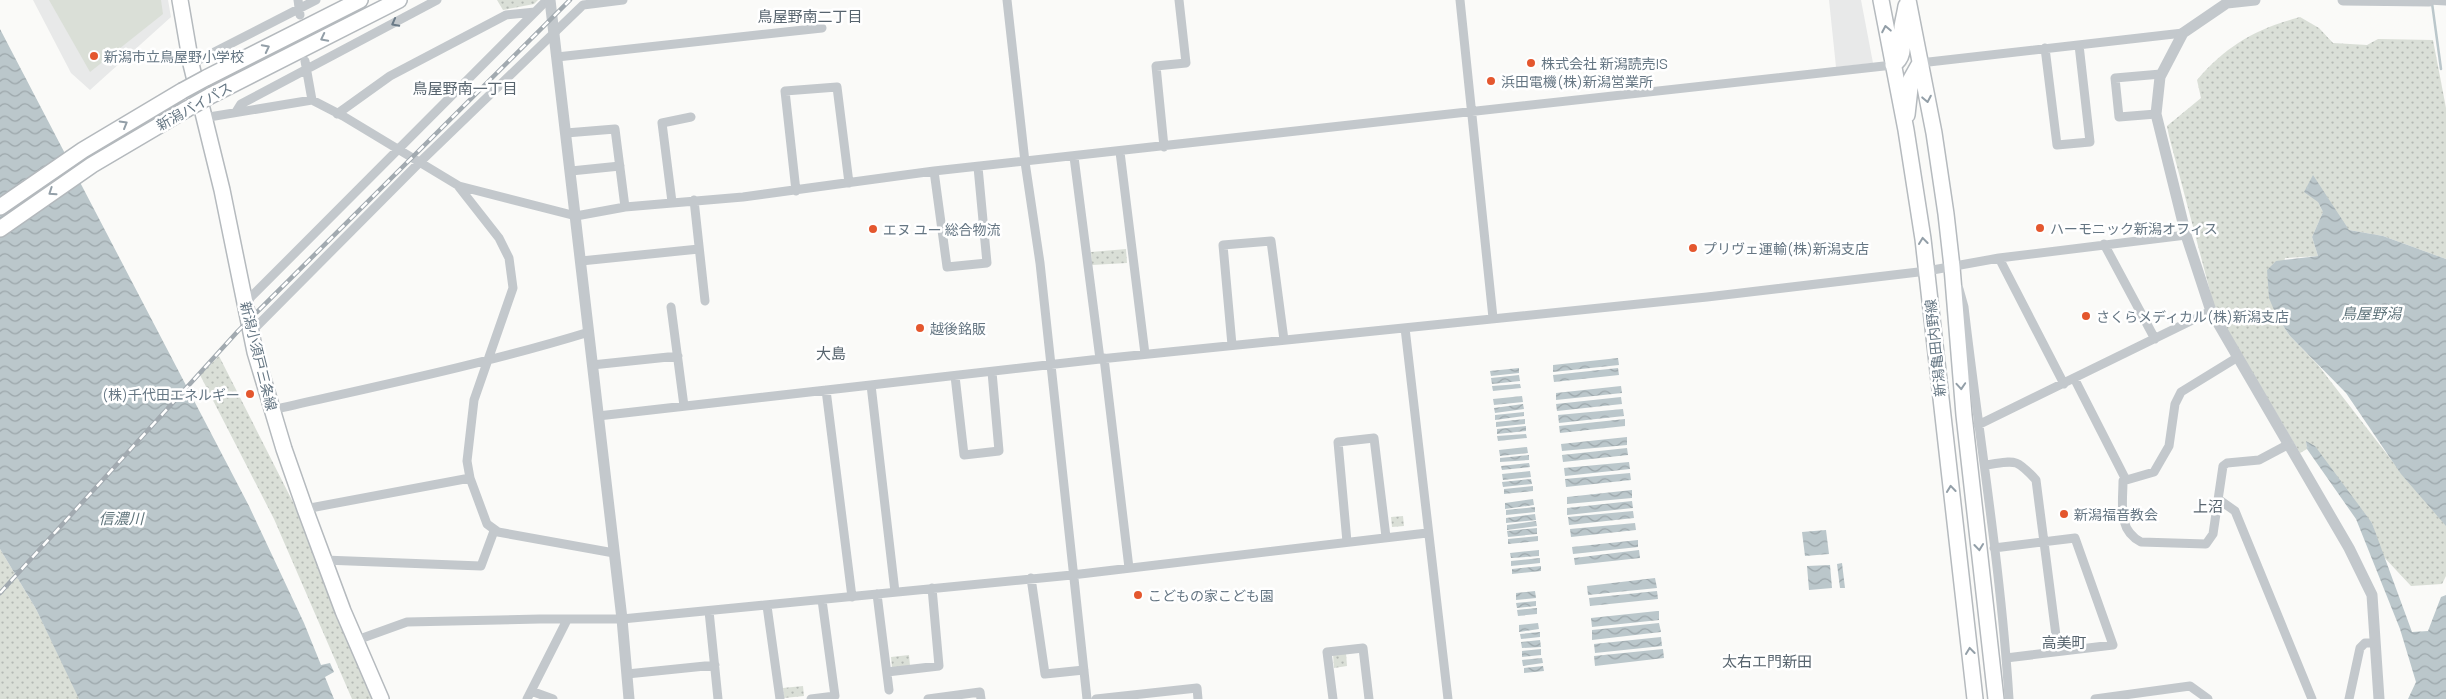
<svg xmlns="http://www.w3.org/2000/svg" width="2446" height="699" viewBox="0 0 2446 699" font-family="Manrope,'Noto Sans JP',sans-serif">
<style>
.built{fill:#e8e9e9}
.grass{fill:url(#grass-dots)}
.pitch{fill:#dadfd7}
.water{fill:url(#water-waves)}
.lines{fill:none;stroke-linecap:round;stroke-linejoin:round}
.stream{stroke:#bbc7cb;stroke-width:2.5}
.primary-casing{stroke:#b5babe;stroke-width:18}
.trunk-casing{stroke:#b4b9bd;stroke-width:18}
.minor{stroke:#c3c8cc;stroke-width:9}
.tertiary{stroke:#c3c8cc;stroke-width:11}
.primary{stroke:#fff;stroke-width:15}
.trunk{stroke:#fff;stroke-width:15}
.rail-casing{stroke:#a2aab0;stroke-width:4.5}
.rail{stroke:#fff;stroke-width:2.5;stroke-dasharray:8;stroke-linecap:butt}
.trunk-bridge-casing{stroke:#b4b9bd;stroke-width:18;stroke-linecap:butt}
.trunk-bridge{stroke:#fff;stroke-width:15}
.oneway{stroke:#6a7a87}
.oneway2{stroke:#939fa8}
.poi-dot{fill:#e4572e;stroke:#fff;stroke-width:2}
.labels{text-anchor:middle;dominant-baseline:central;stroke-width:5;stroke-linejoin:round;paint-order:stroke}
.poi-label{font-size:14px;fill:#657683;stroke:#fff;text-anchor:start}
.street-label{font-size:14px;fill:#657683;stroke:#fff}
.neighbourhood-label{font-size:15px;fill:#57646e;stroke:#fff}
.water-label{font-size:15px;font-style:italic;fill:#60757c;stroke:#fff}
</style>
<defs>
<pattern id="grass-dots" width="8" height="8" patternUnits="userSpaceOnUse" patternTransform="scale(1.25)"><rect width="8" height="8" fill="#dadfd7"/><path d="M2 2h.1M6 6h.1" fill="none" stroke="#b4b9b4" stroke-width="1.8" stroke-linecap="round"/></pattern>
<pattern id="water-waves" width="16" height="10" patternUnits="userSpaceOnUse" patternTransform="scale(1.25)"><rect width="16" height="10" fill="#bbc7cb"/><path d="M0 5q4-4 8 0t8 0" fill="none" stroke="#9ca6aa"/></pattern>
</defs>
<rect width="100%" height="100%" fill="#fafaf8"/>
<path class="built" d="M33,0h135l3,17 -81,73 -19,-17z
M1829,0h32l12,63 -37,4z"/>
<path class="grass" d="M497,0h41l-4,4 -31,6z
M2300,17l19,11 14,15 34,2 11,-6 55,1 13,68v151l-63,-23 -34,-6 -31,-28 5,10 -11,25 6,19 -33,2 -8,59 13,19 28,29 75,97 53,62v52l-4,8 -31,2 -29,-31 -10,-32 -66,-82 1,8 -7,4 -85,-143 -46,-174 -2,-10 34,-28 -4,-18c30,-35 59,-51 103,-63z
M1126,249l1,14 -35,2 -1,-13z
M219,356l81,160 77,183h-25l-78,-180 -74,-144z
M1403,516l1,10 -12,1 -1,-10z
M0,549l36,60 44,90h-80z
M1346,653l1,13 -13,2 -1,-14z
M909,655l1,11 -18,2 -1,-11z
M803,686l1,10 -20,2 -1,-10z"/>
<path class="pitch" d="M49,0h112l2,14 -73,58z"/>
<path class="water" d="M0,29l249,477 55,117 17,42 9,-2 4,9 -9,5 9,22h-255l-43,-90 -36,-60z
M2313,175l36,55 34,6 63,23v267l-45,-52 -55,-81 -56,-57 -13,-19 -8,-19 -2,-28 9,-9 42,-5 -6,-19 11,-25 -5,-10 -14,-10z
M1618,358l1,7 -66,7v-7z
M1519,368v5l-28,3 -1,-5z
M1618,368l1,7 -65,7 -1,-7z
M1519,375l1,6 -28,3 -1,-6z
M1520,384l1,4 -28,3 -1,-5z
M1621,386l1,7 -66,7v-7z
M1522,396l1,6 -29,3 -1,-6z
M1621,397l1,7 -65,7 -1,-7z
M1523,404l1,5 -29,4 -1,-5z
M1623,409l1,7 -65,7 -1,-8z
M1524,412v4l-29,4v-5z
M1525,419v5l-29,3v-5z
M1625,419v7l-65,7 -1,-7z
M1526,426v5l-29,3v-5z
M1526,434l1,4 -29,3 -1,-5z
M1627,437v8l-65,6 -1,-7z
M2306,441l9,5 57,77 40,109 16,-1 13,-34 5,-2v104h-38l8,-17 -16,-53 -44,-110 -49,-70z
M1527,447l1,6 -28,3 -1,-6z
M1627,448l1,7 -65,7 -1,-7z
M1529,455v5l-29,2v-4z
M1629,462l1,7 -65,7 -1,-8z
M1529,463l1,4 -28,3 -1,-4z
M1530,471l1,6 -28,3 -1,-6z
M1630,473l1,7 -65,7 -1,-8z
M1531,479l1,5 -29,3 -1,-5z
M1533,486v5l-29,3v-5z
M1632,490v8l-65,6v-7z
M1533,499l1,6 -29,4v-6z
M1632,501l1,7 -66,7v-7z
M1535,507v5l-29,3v-5z
M1633,511l1,7 -65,7 -1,-8z
M1535,514l1,6 -30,3v-5z
M1536,521l1,5 -30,4v-5z
M1635,523l1,7 -65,7 -1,-8z
M1537,528v6l-29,3 -1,-6z
M1826,530l3,24 -24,2 -3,-24z
M1538,536v5l-30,3v-5z
M1638,540v7l-65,7 -1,-7z
M1539,550v6l-28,2 -1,-5z
M1639,550l1,8 -65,7 -1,-7z
M1540,558v5l-29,3v-5z
M1842,563l3,25h-5l-3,-24z
M1830,565l2,23 -23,2 -2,-24z
M1541,566v5l-29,3v-5z
M1655,578l2,10 -69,7 -1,-9z
M1535,591l1,7 -20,2v-7z
M1657,591l1,8 -68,7 -1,-8z
M1536,601v5l-19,2 -1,-5z
M1537,608v6l-19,2 -1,-6z
M1657,611h2v9l-67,7 -1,-9z
M1538,623l1,6 -20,3v-7z
M1659,623l2,9 -69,8v-10z
M1540,632v5l-19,2 -1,-5z
M1661,637l1,9 -67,7 -1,-9z
M1540,640l1,7 -19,1 -1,-6z
M1541,649v6l-19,2v-6z
M1663,649l1,9 -69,8 -1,-10z
M1542,658l1,5 -20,3 -1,-6z
M1543,666l1,5 -20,2v-5z"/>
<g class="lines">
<path class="stream" d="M2432,3l9,66"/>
<g class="primary-casing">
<path id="primary" d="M180,0l11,64 31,126 33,162 29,97 21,60 38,102 38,88
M1881,0l25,130 17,109 52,460
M1908,0l26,133 12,81 6,53 12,148 32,284
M1893,65c14,-9 8,-24 9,-38 1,-7 3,-14 4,-21
M1907,115l4,-36 9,-16"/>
</g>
<g class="trunk-casing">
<path id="trunk" d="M206,78l154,-78
M210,96l189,-96
M0,207l83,-57 99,-59
M0,229l92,-64 95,-56"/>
</g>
<path class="minor" d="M298,0l2,15
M1007,0l18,162 15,101 47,436
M1460,0l33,318
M2428,0l18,1
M2045,48l12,97 33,-3 -11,-97
M557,57l265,-29
M305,61l7,39
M1920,63l263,-30
M191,64l125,-64
M236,112l5,-8 196,-104
M337,114l53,-38 116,-61 29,-3
M2156,114l-37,3 -4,-39 46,-4
M203,118l109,-18 31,16 116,70 117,30 49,-9 118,-10 191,-26 959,-106
M566,133l49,-4 10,78
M1164,147l-8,-81 30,-3 -7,-63
M1120,152l25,202
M1074,157l26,202
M571,171l49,-5
M934,171l13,96 40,-4 -9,-96
M459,187l40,51 10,20 4,30 -39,112 -7,61 3,17 17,46 11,8 116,21
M796,191l-11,-100 52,-4 12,96
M694,200l11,101
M672,202l-10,-79 29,-6
M2104,244l51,95
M1999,258l65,126
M581,261l118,-12
M1959,289l5,18c15,130 37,261 45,392
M245,303l302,-303
M671,307l13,99
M1405,328l43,371
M251,332l168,-169 164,-158 40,-5
M1232,345l-9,-100 48,-4 13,99
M2238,357l-57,35 -6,12 -6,42 -15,26 -31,9c0,23 -6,49 18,61l65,2 7,-10 10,-68 4,-3 32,-3 30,-16
M1104,358l25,210
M592,365l86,-9
M955,376l9,79 35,-4 -7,-79
M2074,378l52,102
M871,385l24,207
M826,390l26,207
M272,410c106,-24 213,-46 317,-78
M598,416l502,-57 607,-62 220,-26 72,-13 187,-23
M1978,425l233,-114
M1985,465c30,-4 30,-8 51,15l22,171
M2218,499l17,12 77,188
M305,509l165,-31
M1347,542l-9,-100 36,-4 12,99
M1994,548l81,-10 38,107 -107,13
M324,560l157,6 13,-35
M1031,578l14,96 39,-4
M877,594l12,96
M767,606l13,93
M709,611l9,88
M357,640l50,-18 133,-3h82l450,-44 355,-42
M887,672l52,-6 -7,-78
M627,674l88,-9
M531,691l22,8
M527,699l40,-79
M811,699l24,-3 -13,-96
M928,699l52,-7 1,7
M1096,699l101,-11 1,11
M1333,699l-6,-47 36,-4 6,51
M2095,699l95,-13 18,13
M2349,699l11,-51 5,-5h10"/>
<path class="tertiary" d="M550,0l72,619 7,80
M2255,0l-28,3 -44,30 -23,44 -4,37 30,121 25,76 138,237 23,47 7,104
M2343,0l86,1"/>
<use href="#primary" class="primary"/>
<use href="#trunk" class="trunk"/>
<g class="rail-casing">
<path id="rail" d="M0,593l238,-262 332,-331"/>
</g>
<use href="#rail" class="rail"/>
<g class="trunk-bridge-casing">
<path id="trunk-bridge" d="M182,91l24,-13
M187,109l23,-13"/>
</g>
<use href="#trunk-bridge" class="trunk-bridge"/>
</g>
<defs><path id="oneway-chevron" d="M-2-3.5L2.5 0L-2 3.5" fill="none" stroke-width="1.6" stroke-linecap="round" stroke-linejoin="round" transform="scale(1.25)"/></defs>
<use class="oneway" href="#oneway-chevron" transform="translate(395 23) rotate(152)"/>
<g class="oneway2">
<use href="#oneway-chevron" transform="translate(1886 29) rotate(-101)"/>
<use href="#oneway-chevron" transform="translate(324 38) rotate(153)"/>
<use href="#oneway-chevron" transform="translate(266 48) rotate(-27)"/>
<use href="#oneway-chevron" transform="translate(1927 99) rotate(79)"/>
<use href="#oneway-chevron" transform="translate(124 124) rotate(-30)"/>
<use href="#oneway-chevron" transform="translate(52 192) rotate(146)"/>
<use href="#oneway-chevron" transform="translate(1923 241) rotate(-97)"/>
<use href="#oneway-chevron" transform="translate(1961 386) rotate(86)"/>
<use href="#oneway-chevron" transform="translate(1951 489) rotate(-96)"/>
<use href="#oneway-chevron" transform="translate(1979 547) rotate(84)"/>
<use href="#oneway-chevron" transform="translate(1970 651) rotate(-97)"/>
</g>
<g class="poi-dot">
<circle cx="94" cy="56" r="5"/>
<circle cx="1531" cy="63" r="5"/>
<circle cx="1491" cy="81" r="5"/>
<circle cx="2040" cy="228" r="5"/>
<circle cx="873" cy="229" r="5"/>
<circle cx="1693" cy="248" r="5"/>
<circle cx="2086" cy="316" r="5"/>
<circle cx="920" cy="328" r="5"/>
<circle cx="250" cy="394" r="5"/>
<circle cx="2064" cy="514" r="5"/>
<circle cx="1138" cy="595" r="5"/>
</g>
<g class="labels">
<g class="poi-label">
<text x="104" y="56">新潟市立鳥屋野小学校</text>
<text x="1541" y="63">株式会社 新潟読売IS</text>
<text x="1501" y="81">浜田電機(株)新潟営業所</text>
<text x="2050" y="228">ハーモニック新潟オフィス</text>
<text x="883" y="229">エヌ ユー 総合物流</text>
<text x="1703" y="248">プリヴェ運輸(株)新潟支店</text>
<text x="2096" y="316">さくらメディカル(株)新潟支店</text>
<text x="930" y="328">越後銘販</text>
<text x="240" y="394" text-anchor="end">(株)千代田エネルギー</text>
<text x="2074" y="514">新潟福音教会</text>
<text x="1148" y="595">こどもの家こども園</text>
</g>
<g class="street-label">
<text transform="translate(194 106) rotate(-29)">新潟バイパス</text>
<text transform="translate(1935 348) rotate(-96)">新潟亀田内野線</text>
<text transform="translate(259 356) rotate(76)">新潟小須戸三条線</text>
</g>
<g class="neighbourhood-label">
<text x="810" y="16">鳥屋野南二丁目</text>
<text x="465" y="88">鳥屋野南一丁目</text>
<text x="831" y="353">大島</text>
<text x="2208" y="506">上沼</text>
<text x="2064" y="642">高美町</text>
<text x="1767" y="661">太右エ門新田</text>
</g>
<g class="water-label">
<text x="2371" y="313">鳥屋野潟</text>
<text x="121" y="518">信濃川</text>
</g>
</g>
</svg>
